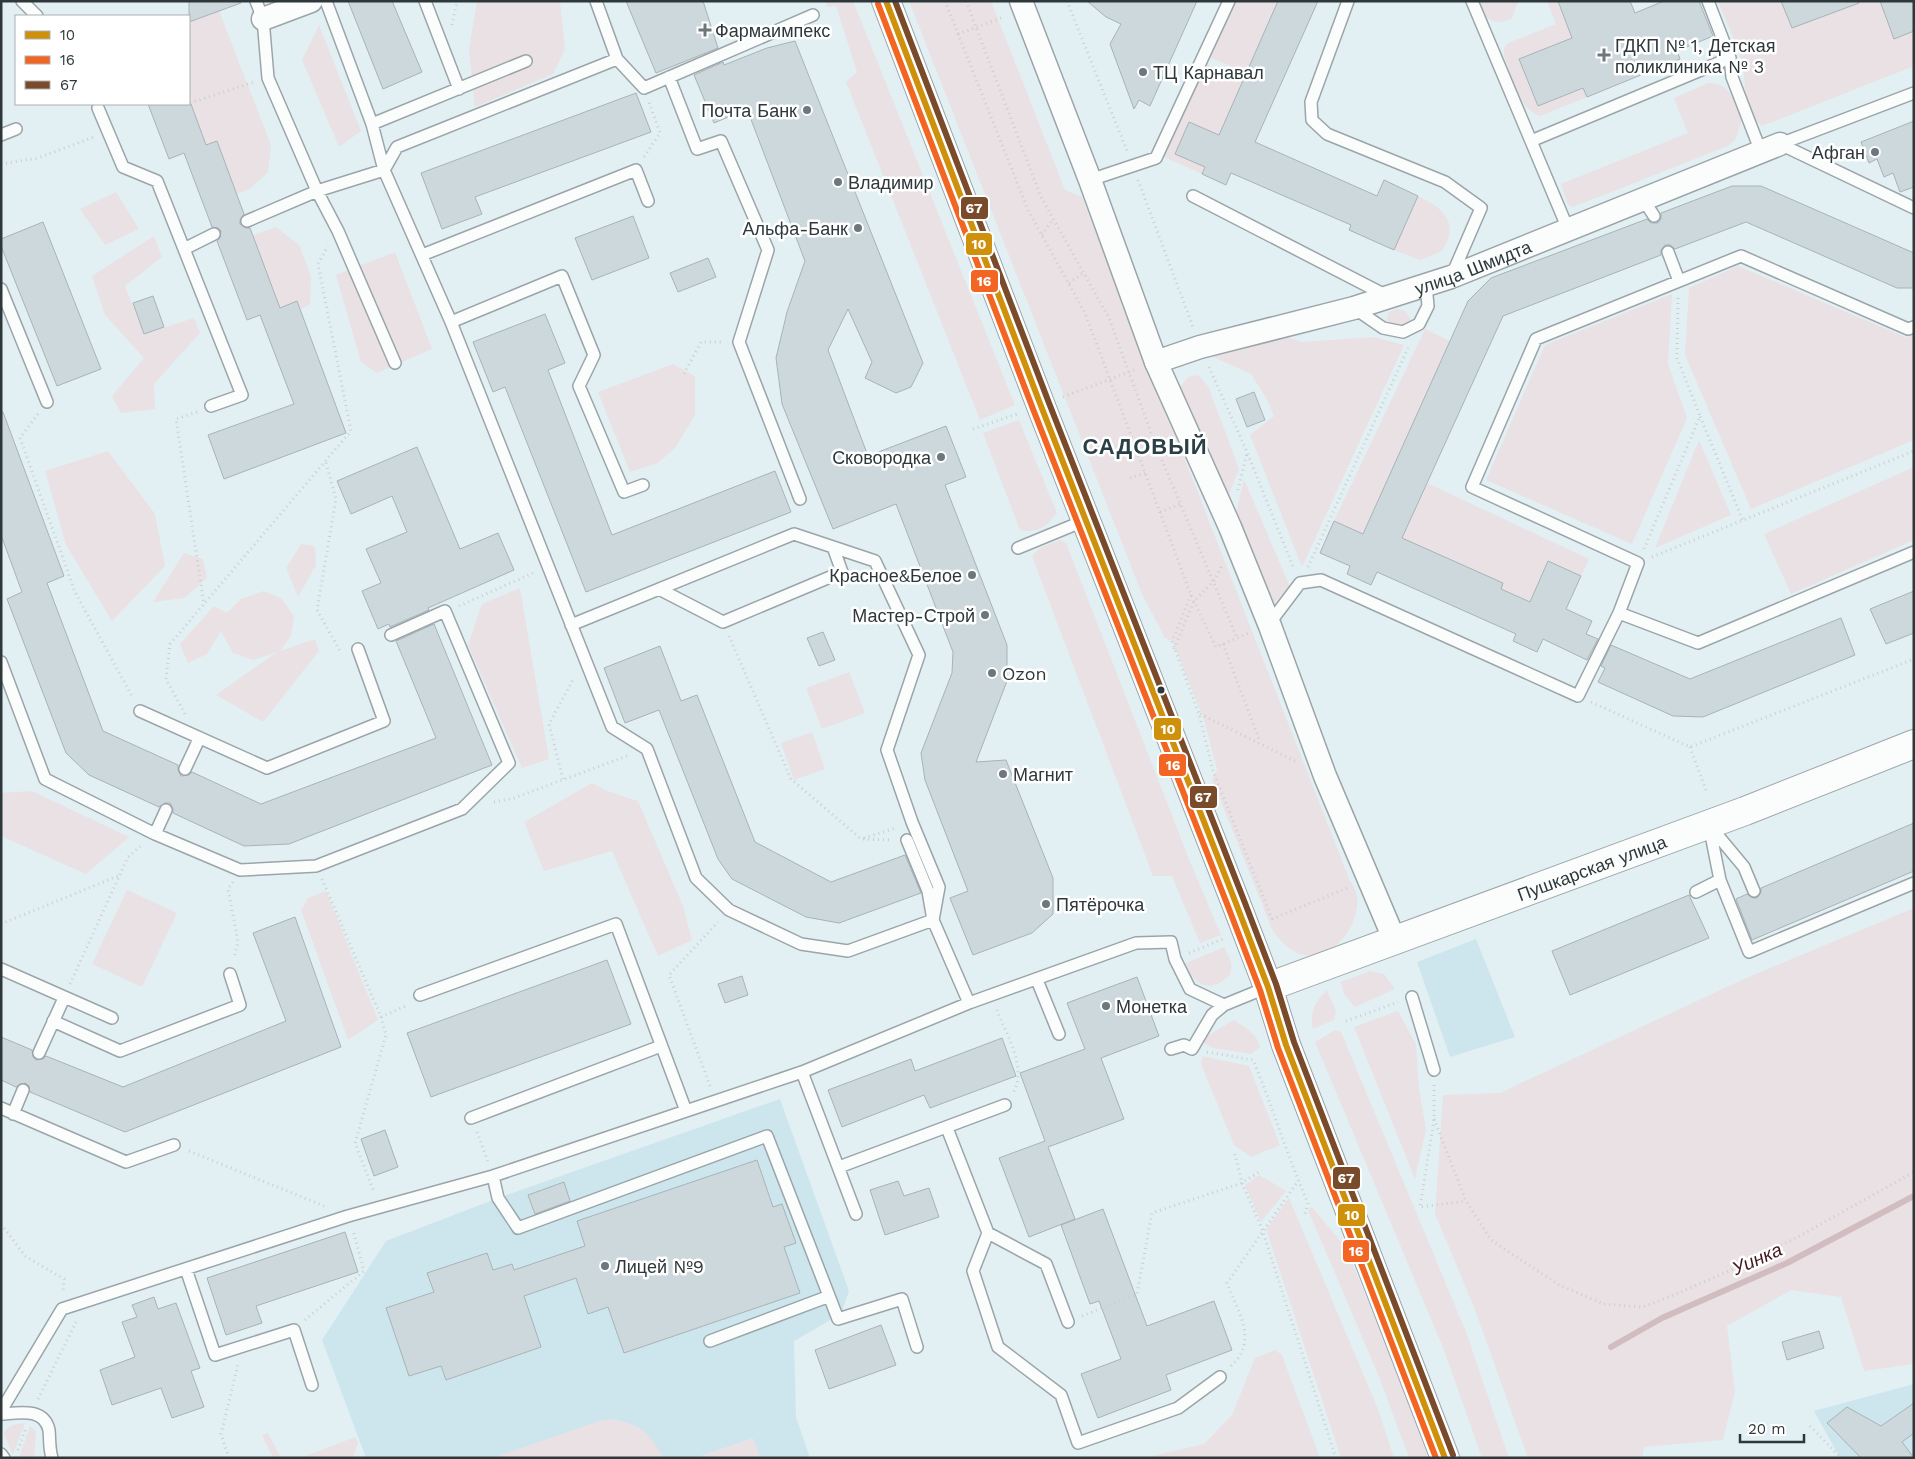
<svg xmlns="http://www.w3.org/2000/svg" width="1915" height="1459" viewBox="0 0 1915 1459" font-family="'Work Sans',sans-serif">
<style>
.built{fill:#cde6ee}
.green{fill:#e9e1e4}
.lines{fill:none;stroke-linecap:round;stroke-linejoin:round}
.stream{stroke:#d1bcc0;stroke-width:6}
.building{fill:#cdd8dc;stroke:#a8b3b6}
.service-casing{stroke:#9ba5a9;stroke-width:14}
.minor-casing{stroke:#9ba5a9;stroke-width:25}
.tertiary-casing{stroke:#9ba5a9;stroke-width:30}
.secondary-casing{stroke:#9ba5a9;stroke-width:30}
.path{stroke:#c9cfd0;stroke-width:3;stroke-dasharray:1 4;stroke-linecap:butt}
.service{stroke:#fbfdfd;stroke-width:11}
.minor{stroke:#fbfdfd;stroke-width:22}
.tertiary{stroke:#fbfdfd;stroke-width:28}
.secondary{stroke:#fbfdfd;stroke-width:28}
.bus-1-casing{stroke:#fff;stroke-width:10}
.bus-2-casing{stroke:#fff;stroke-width:10}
.bus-3-casing{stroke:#fff;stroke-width:10}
.bus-1{stroke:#cf900c;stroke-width:6}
.bus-2{stroke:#f26522;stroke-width:6}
.bus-3{stroke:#7a4b2a;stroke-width:6}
.poi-dot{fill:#6d787c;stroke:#fff;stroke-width:2}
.bus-dot{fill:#2e383b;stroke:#fff;stroke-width:2}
.labels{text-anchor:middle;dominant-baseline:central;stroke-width:5;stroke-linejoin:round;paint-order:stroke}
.poi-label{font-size:18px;fill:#2e383b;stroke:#fff;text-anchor:start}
.street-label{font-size:18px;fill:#2e383b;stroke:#fff}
.water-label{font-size:19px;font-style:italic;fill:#46171f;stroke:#fff}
.district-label{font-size:22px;font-weight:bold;letter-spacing:1px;fill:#2a3f46;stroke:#fff}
.line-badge{stroke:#fff;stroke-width:2}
.badge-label{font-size:14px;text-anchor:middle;font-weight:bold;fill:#fff}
</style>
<rect width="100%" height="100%" fill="#e2f0f4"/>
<path class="built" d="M1476,939l39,98 -65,20 -33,-95z
M780,1099l69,192 -8,23 -47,27 2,76 14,41h-444l-44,-118 64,-99 112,-43z
M1914,1384v74h-74l-26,-47z"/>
<path class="green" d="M477,1h83l5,48 -12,25 -78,33 -6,-58z
M825,1h28l162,404 -35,15 -134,-338 11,-10 -21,-66 -9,1z
M909,1h82l74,189 17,7 268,684c29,33 -34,117 -78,48l-60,-150 5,-9 -13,-50 -31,-78 -8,-4 -23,-44z
M1231,1h47l-32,72 -39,-17z
M1477,1h41v1l-6,16c-19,9 -28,2 -35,-17z
M1547,1h11l18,46 -11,-6 -46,18 19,47 45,-18 4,9 -47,19c-23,-8 -28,-40 -36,-60v-8l4,-5 48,-19z
M1718,1h63l11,27 70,-27h18l14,37 20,-7v35l-152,60c-24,-19 -13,-47 -22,-71 -6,-18 -15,-36 -22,-54z
M219,11l52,134 -3,27 -18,17 -13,5 -20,-53 -11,4 -17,-47v-76z
M319,25l42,106 -22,16 -37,-87z
M1203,63l40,17 -24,55 -44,19 30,13 -3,7 -38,-17z
M1708,83c23,-1 26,19 34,37l-7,20 -7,6 -155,61 -5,-2 -7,-21 127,-51 -14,-35z
M116,192l23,37 -34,16 -25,-36z
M1418,196c26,12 42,27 24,55l-22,9 -26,-10z
M276,227l23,18 12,31 -1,28 -10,6 -3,-9 -17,7 -27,-73z
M154,236l8,21 -37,29 19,48 50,-16 6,15 -46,51 1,25 -34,4 -9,-17 32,-38 -39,-43 -13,-39z
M395,252l37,97 -55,24 -16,-11 -25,-87z
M1738,266l167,71 9,-3v106l-163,69 -66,-154 4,-67z
M1672,294l-4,70 19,54 -55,126 -146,-64 59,-135z
M1397,309l8,2 5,7 -2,12 -23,-7 4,-11z
M1425,329l25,12 -87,193 -29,-13z
M1282,335l19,7 73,-5 30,8 -102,222 -52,-132 24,-19 -8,-18 -15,-24 -42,-19z
M673,364l22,12v39l-20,33 -17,15 -28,9 -32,-80z
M1198,375l10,11 31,83 -13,33 -47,-114 9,-11z
M1019,420l38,93c-10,13 -19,21 -37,17l-37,-97z
M1699,440l32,75 -76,33z
M108,451l47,63 10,52 -53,55 -46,-76 -21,-74z
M1914,467v73l-123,54 -27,-60z
M1244,479l46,108 -22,22 -34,-87z
M1427,483l162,76 -8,17 -33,-15 -18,41 -29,-13 2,-6 -75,-33 -27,-8z
M1060,540l6,3 123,316 32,76 -21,8 -28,-67h-19l-121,-320 8,-8z
M301,544l14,2 1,19 -18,32 -12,-29z
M184,553l19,6 4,19 -23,20 -31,4z
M520,588l29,171 -27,9 -54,-123 14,-41z
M264,591l18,8 12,17 -3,20 -11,15 35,-12 4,12 -56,71 -47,-27 61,-43 -24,8 -20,-7 -12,-22 -14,23 -19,9 -8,-19 34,-38 13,7 14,-14z
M849,672l16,41 -43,16 -16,-41z
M812,732l13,37 -31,11 -13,-37z
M592,783l15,8 31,10 45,105 9,34 -34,16 -46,-105 -68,20 -20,-49z
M32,791l97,46 -43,37 -85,-38v-43z
M127,890l50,23 -35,74 -50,-23z
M326,891l52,129 -30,20 -47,-130 7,-12z
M1914,908v456l-50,7 -23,-74 -50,-7 -64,36 8,66 -12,48 -79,7 -2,11h-114l-54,-151 -39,-93 8,-119 57,-2 244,-114z
M1224,947c3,7 9,15 7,23 -1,6 -5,9 -10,12 -17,10 -30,-2 -35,-19z
M1370,971l14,3 11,15 -40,18 -11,-13 -3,-12z
M1327,990l9,21 -2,9 -21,9c-4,-16 2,-28 14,-39z
M1398,1011l18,33 3,45 7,40 -11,50 -61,-152z
M1234,1020c10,7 24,14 26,27l-9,7 -38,-6 -11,-6 2,-4z
M1335,1030l6,2 3,7 122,293 43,126h-27l-38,-108 -129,-308z
M1202,1056l47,10 31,79 -29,12 -17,-12 -33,-81z
M1259,1175l27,16 -25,31 -16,-37z
M1289,1198l89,211 16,49h-53l-75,-229z
M1312,1207l34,41 60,145 22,65h-19l-29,-79 -72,-169z
M1275,1350l7,5 38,103h-176l60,-14 28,-29 23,-57z
M614,1419c31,8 33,12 50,39h-171l106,-37z
M25,1423l-12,32 -9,-21c3,-9 12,-10 21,-11z
M30,1426l6,6 -2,26h-15z
M268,1433l12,23 1,2h-8l-11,-23z
M355,1437l3,6 -5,15h-52z
M753,1438l7,20h-66z"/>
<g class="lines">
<path class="stream" d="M1611,1347l51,-29 125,-55 127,-67"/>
</g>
<path class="building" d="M189,1h51l1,2 -52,19z
M348,1h44l30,71 -39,17z
M626,1h77l15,47 -62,25z
M1087,1h110l-47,105 -11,-6 -5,9 -24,-65 11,-20 -15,-7z
M1278,1h40l-63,141 122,54 7,-16 34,16 -24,54 -45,-20 2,-5 -120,-52 -5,12 -24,-11 3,-7 -30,-13 14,-32 30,13z
M1558,1h72l5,12 29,-12h35l14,35 -36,15 3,8 -93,38 -4,-9 -45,18 -19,-47 53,-21z
M1781,1h77l1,2 -67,25z
M1880,1h34v30l-20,8z
M795,41l128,322 -12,24 -15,6 -31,-15 7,-16 -24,-53 -20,41 40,106 78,-30 20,51 -21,8 62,160v36l-31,81 30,-2 47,118v36l-21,19 -59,22 -23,-57 18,-7 -43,-111 -4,-27 31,-80 1,-21 -57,-148 -63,25 -51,-125 -6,-46 11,-46 18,-51 -58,-152 -33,14 -20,-48 29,-13 1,3 43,-17z
M636,93l15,39 -176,65 7,17 -40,15 -21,-56z
M148,104h43l15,41 11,-4 27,73 -4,6v4l6,4h4l30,80 17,-7 49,132 -122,46 -16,-44 86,-31 -34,-89 -13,5 -30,-79 3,-3 1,-7 -3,-3 -6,-1 -28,-74 -15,6z
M1914,121v66l-14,5 -7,-19 -9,4 -7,-18 -8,4 -8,-21z
M1732,186h29l153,67v35h-17l-151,-66 -71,27 -5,-4h-5l-4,5v5l-158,61 -101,222 101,45 -2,6 29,13 18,-41 33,15 -15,33 26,12 -6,13 12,5 -11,21 -44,-21 -6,13 -24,-11 3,-7 -139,-62 -6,13 -24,-11 3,-8 -30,-13 14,-32 29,13 105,-233 23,-23 156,-59 4,4h7l3,-4v-6z
M633,216l16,42 -57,22 -17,-42z
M43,222l58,147 -44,17 -56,-140v-7z
M708,258l8,19 -38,15 -8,-19z
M153,296l11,31 -20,7 -11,-31z
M545,314l20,49 -17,7 64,165 163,-64 16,41 -205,80 -81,-205 -12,5 -20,-50z
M1254,392l11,28 -18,7 -11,-28z
M1,412h2l61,164 -17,7 56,148 75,34v5l3,6 8,-1 3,-3 69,32 175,-66 -40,-97 38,-17 58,141 -203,79 -45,2 -71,-33v-4l-3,-6h-5l-6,4 -70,-32 -23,-22 -59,-154 15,-7 -21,-57z
M417,447l43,102 38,-16 16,37 -86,38 1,2 -39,17 -1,-3 -11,5 -16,-38 19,-8 -15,-34 41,-17 -15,-36 -41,18 -14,-33z
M1914,591v42l-28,11 -16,-35z
M1841,618l14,37 -152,62 -30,-1 -75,-34 7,-14 -4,-2 10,-21 79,34z
M823,632l12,28 -16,6 -12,-28z
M660,646l21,55 16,-6 58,147 76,40 74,-27 16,38 -82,30 -33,-6 -74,-38 -14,-20 -59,-149 -34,13 -21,-55z
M1914,823v48l-162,69 -16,-41 11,-5 6,4h4l4,-6v-4z
M1689,895l20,43 -139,57 -18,-44z
M295,917l46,130 -216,85 -95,-40 -1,-6 -4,-3 -9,4 -15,-7v-43l31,13 1,7 3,3 7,-1 3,-3 77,31 163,-66 -33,-88z
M607,960l24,64 -200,73 -24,-64z
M742,976l6,19 -23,8 -7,-19z
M1137,977l22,59 -58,22 23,61 -76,28 27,72 -46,18 -30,-79 46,-17 -25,-68 65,-24 -18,-46z
M1002,1038l14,38 -86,32 -6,-13 -82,32 -14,-37 83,-31 4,12z
M385,1130l13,37 -24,9 -13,-37z
M757,1160l16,47 9,-3 14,39 -12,4 16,46 -176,60 -16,-46 -20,7 -12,-36 -52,18 17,51 -95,33 -5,-14 -32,10 -23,-68 48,-16 -7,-19 60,-20 6,17 19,-6 2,6 71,-24 -8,-25z
M898,1181l6,15 25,-8 10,29 -54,18 -15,-45z
M564,1182l6,19 -35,13 -7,-19z
M1103,1209l44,117 67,-25 18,49 -66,25 5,15 -73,28 -17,-44 40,-15 -22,-58 -9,3 -29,-79z
M345,1232l13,40 -102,34 6,17 -36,12 -19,-57z
M154,1297l4,12 18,-6 24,65 -9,3 13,36 -32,11 -11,-30 -49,17 -12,-35 35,-13 -13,-35 15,-5 -5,-12z
M881,1325l15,40 -67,24 -14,-39z
M1819,1331l5,17 -37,12 -5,-18z
M1914,1403v30l-12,9 12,16h-53l-34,-35 20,-16 34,19z"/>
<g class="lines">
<g class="service-casing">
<path id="service" d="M22,1l15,15
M256,1l7,18 5,59 49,113 21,40 57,132
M326,1l46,123 12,46 67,152 161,405 35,22 49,129 33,32 72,34 47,7 85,-31
M425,1l34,88
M596,1l21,58
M1348,1l-37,101 1,18 15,14 118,48 36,26 -29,67
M1472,1l96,228
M1708,1l22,57 2,19 29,75
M669,77l28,72 24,-8 47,109 -29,92 61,157
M98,108l25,59 34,14 85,214 -31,11
M372,124l154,-63
M1,135l15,-6
M1531,141l199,-83
M1780,144l134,64
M1780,144l134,-51
M1090,180l66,-22 73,-157
M1193,196l196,101
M1643,199l11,17
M247,221l70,-30 67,-21 13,-23 220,-88 27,29 169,-73
M184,249l30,-15
M1668,252l11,29
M422,255l214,-85 12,31
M1,289l46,113
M1354,308l29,20 20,4 16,-8 9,-18 -2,-21
M451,322l111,-46 32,79 -15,31 45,106 19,-7
M1018,548l68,-28
M659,589l64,33 119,-50 -9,-25
M1619,613l79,30 216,-91
M1269,624l31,-41 21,-3 257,116 41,-83 19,-50 -166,-76 64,-148 205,-83 167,73 6,-2
M571,625l223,-91 81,27 44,94 -32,95 25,72 27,65 -6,33
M1,662l44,117 110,55 85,36 76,-4 146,-57 47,-46 -64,-152 -54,24
M140,711l127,57 117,-47 -26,-72
M185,769l14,-30
M155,834l11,-24
M907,840l21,51 5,29 36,83
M1754,891l-10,-24 -35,-42 11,55 29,72 165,-69
M1696,892l24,-12
M1,969l111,49
M1037,980l22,54
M420,995l196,-71 70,187
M1412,997l22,73
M53,1021l67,30 120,-46 -10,-31
M1171,1049l13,-4 8,4 20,-34 12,-10
M39,1053l25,-55
M802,1072l54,142
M1,1108l125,54 48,-17
M13,1114l10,-24
M471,1118l190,-72
M947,1128l41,105 -15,38 25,76 63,48 17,48 100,-35 42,-31
M839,1167l166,-62
M493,1176l5,22 20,30 249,-92 71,183 64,-20 15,48
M988,1233l58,31 22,58
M186,1269l29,86 79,-25 18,55
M710,1341l117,-44
M1,1411l61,-102 286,-93 145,-40 193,-65 116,-39 167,-69 167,-60 35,-1 4,17 15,30 34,16 44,-18
M1,1414c17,-1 43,-7 48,16 1,10 0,18 3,28
M1,1454l3,4"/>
</g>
<g class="minor-casing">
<g id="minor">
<path d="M1021,1l69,179 66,182 74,165 40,99 55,150 70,165"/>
<path d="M263,19l48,-18"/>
<path id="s1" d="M1156,362l44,-15 154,-39 97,-31 329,-133"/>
</g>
</g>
<g class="tertiary-casing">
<g id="tertiary">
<path id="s2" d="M1268,987l477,-176 169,-67"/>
</g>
</g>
<g class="secondary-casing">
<path id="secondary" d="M886,1l155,405 196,500 31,81 18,58 159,413"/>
</g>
<path class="path" d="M945,1l83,209 57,103 106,282 25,52 35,-15
M966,1l75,196 68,121 47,128 81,192
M1067,1l60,150
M452,25l5,-24
M958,34l46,-17
M190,103l64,-21
M644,157l16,-24 -11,-31
M1,164l37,-6 56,-21
M1138,180l55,147
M1042,235l11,-16
M1069,283l14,-10
M1678,298l-1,60 23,58
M1209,367l38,85 47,117
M684,374l17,-32h22
M1063,397l74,-28
M197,412l-21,7 28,186
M38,414l-18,24 55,154 58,106
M973,429l44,-15
M1118,447l14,-6
M326,463l10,36 -19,111 23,41h3
M1130,478l15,-5
M1238,490l9,-37
M1160,512l21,-8
M1644,549l56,-133 43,105
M1652,557l262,-106
M1308,567l100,-219
M1191,595l-19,46 27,73 14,57 59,148
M459,606l74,-33
M729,636l62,143 70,60 31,1
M1223,644l37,98
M1174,649l20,-48 20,-20 8,-16
M1591,702l99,45 224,-88
M185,714l-19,-35 4,-35 181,-213 -33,-167 10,-18
M1200,714l97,48
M1690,747l17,46
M563,779l-14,-55 25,-46
M494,802l20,-4 113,-42
M864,838l32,-10
M322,879l59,138 5,18 -31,108 19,49
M233,882l-5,7 10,53 -4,16
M1272,919l78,-32
M1,924l117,-48
M1189,953l34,-14
M70,984l58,-127 15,-13
M997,1010c9,24 31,59 16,83
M381,1017l27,-12
M1346,1021l52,-19
M1207,1052l46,8c20,47 34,96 55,143l-4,14
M1434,1085v34l-14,88 46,-6
M710,1086l-41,-111 49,-53
M1434,1119l32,82 25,39 68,45 45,19 39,3 38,-15 64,-28 58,-30 111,-62
M477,1132l11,30
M189,1151l135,55
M1235,1154l7,29 20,46 74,229
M1,1224l24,32 39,23 -1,14
M1082,1316l55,-22 15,-81 90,-30 17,-11
M305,1320l59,-49 -11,-41
M1231,1366c28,-26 7,-53 -4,-83l71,-102
M38,1399l38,-77
M1810,1426l31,32
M18,1450l8,-22
M229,1458l-8,-24 17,-70"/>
<use href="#service" class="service"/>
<use href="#minor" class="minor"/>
<use href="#tertiary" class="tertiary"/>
<use href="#secondary" class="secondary"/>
<g class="bus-1-casing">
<path id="bus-1" d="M886,1l155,405 196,500 31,81 18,58 159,413"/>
</g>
<g class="bus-2-casing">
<path id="bus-2" d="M878,4l155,405 196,500 31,81 18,58 158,410"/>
</g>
<g class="bus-3-casing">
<path id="bus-3" d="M895,1l154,402 196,500 31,81 18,58 159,413"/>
</g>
<use href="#bus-1" class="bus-1"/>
<use href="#bus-2" class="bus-2"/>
<use href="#bus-3" class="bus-3"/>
</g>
<g class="poi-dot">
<path d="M702.5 22.5h5v5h5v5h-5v5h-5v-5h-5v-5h5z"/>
<path d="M1601.5 47.5h5v5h5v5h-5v5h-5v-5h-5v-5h5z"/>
<circle cx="1143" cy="72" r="5"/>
<circle cx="807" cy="110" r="5"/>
<circle cx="1875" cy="152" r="5"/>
<circle cx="838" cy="182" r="5"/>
<circle cx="858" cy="228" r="5"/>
<circle cx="941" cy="457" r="5"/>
<circle cx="972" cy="575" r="5"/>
<circle cx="985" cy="615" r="5"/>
<circle cx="992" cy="673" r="5"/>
<circle cx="1003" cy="774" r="5"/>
<circle cx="1046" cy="904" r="5"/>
<circle cx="1106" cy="1006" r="5"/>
<circle cx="605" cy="1266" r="5"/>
</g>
<circle class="bus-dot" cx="1161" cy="690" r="4.5"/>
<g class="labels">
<g class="poi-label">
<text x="715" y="30">Фармаимпекс</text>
<text x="1615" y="45">ГДКП № 1, Детская<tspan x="1615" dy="21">поликлиника № 3</tspan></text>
<text x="1153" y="72">ТЦ Карнавал</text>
<text x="797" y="110" text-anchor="end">Почта Банк</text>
<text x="1865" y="152" text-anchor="end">Афган</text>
<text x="848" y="182">Владимир</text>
<text x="848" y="228" text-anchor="end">Альфа-Банк</text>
<text x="931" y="457" text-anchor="end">Сковородка</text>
<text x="962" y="575" text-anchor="end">Красное&amp;Белое</text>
<text x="975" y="615" text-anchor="end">Мастер-Строй</text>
<text x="1002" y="673">Ozon</text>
<text x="1013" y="774">Магнит</text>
<text x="1056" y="904">Пятёрочка</text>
<text x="1116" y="1006">Монетка</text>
<text x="615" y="1266">Лицей №9</text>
</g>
<g class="street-label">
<text stroke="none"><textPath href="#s1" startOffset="331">улица Шмидта</textPath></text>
<text stroke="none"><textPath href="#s2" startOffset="345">Пушкарская улица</textPath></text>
</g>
<g class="water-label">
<text transform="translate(1757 1259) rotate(-24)">Уинка</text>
</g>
<g class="district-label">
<text x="1145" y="446">САДОВЫЙ</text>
</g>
</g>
<g class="line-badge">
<rect x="960" y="196" width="29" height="24" rx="5" fill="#7a4b2a"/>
<rect x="965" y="232" width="28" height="24" rx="5" fill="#cf900c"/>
<rect x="970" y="269" width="29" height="24" rx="5" fill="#f26522"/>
<rect x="1153" y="717" width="29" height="24" rx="5" fill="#cf900c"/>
<rect x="1158" y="753" width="29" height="24" rx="5" fill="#f26522"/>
<rect x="1189" y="785" width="29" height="24" rx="5" fill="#7a4b2a"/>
<rect x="1332" y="1166" width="29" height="24" rx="5" fill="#7a4b2a"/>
<rect x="1337" y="1203" width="29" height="24" rx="5" fill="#cf900c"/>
<rect x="1342" y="1239" width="28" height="24" rx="5" fill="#f26522"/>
</g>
<g class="badge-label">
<text x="974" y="213">67</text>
<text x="979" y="249">10</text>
<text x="984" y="286">16</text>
<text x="1168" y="734">10</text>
<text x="1173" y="770">16</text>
<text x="1203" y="802">67</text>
<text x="1346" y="1183">67</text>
<text x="1352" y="1220">10</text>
<text x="1356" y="1256">16</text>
</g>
<rect width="1915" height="1459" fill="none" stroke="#2e383b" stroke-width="5"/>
<rect x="15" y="15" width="175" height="90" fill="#ffffff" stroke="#abafb1"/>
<rect x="25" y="31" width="25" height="8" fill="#cf900c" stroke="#abafb1"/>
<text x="60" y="40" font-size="15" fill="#2e383b">10</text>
<rect x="25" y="56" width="25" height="8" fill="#f26522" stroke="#abafb1"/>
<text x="60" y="65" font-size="15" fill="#2e383b">16</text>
<rect x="25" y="81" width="25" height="8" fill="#7a4b2a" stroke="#abafb1"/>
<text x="60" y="90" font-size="15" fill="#2e383b">67</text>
<path d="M1740 1434v8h64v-8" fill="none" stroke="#2e383b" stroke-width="2.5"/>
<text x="1748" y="1434" font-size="15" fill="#2e383b" stroke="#ffffff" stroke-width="4" paint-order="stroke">20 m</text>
</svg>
